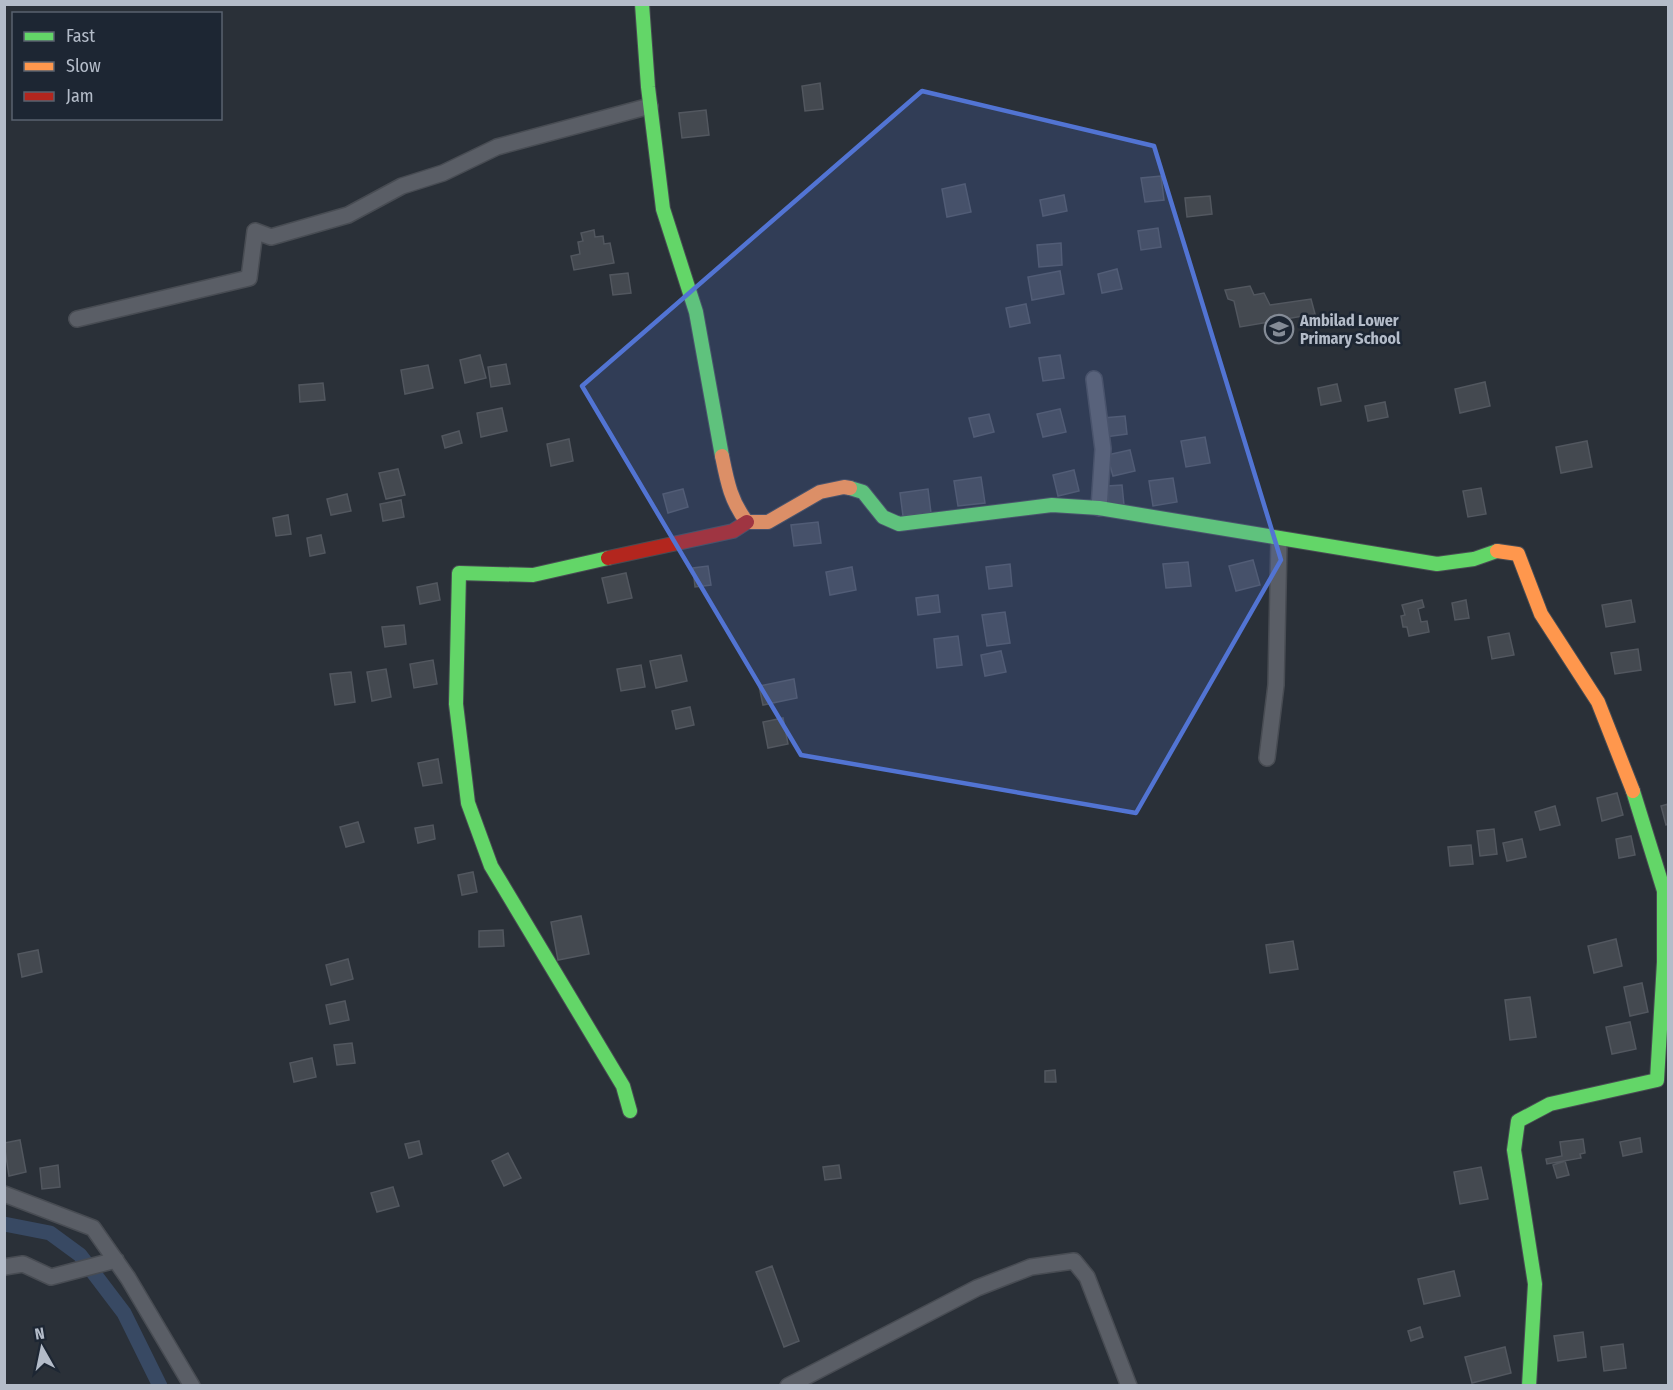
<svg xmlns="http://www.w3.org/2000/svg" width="1673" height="1390" viewBox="0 0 1673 1390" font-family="'Fira Sans Condensed',sans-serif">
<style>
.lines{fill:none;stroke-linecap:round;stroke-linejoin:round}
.canal{stroke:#384963;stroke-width:15}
.building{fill:#444950;stroke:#52575f;stroke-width:1.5}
.street-casing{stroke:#484c53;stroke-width:18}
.fast-casing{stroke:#484c53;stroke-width:16}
.slow-casing{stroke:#484c53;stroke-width:16}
.jam-casing{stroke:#484c53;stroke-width:16}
.street{stroke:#5a5e66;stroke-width:15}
.fast{stroke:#63d668;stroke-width:14}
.slow{stroke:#ff974d;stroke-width:14}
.jam{stroke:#b3261e;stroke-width:14}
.marked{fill:#5274d3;fill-opacity:0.2;stroke:#5274d3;stroke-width:4.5;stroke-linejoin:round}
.labels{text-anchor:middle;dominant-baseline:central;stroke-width:5;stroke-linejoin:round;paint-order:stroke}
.poi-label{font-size:16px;font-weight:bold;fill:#b4bcc9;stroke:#1d2633;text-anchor:start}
</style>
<rect width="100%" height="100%" fill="#2a3038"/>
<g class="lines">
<path class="canal" d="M4,1224l46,9 30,22 44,58 36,73"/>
</g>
<path class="building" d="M820,83l3,26 -18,2 -3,-25z
M706,110l3,25 -27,3 -3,-25z
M1161,176l3,24 -19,2 -4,-24z
M965,184l6,28 -24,5 -5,-28z
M1064,195l3,16 -24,5 -3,-16z
M1210,196l2,18 -25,3 -2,-19z
M1158,228l3,19 -20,3 -3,-19z
M594,230l1,7 8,-1 1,8 6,-1 4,20 -40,7 -3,-14 9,-2 -2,-12 5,-1 -2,-8z
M1061,243l1,22 -23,2 -2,-22z
M1117,269l5,20 -20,4 -4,-19z
M1060,271l4,23 -32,6 -4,-23z
M628,273l3,20 -18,2 -3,-20z
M1250,286l4,9 10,-2 6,12 41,-6 4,15 -75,13 -6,-26 -6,-2 -3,-9z
M1026,304l4,19 -20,4 -4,-19z
M480,355l6,23 -21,5 -5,-23z
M1060,355l4,23 -21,3 -4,-23z
M506,364l4,20 -19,3 -3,-20z
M428,365l5,23 -28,6 -4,-24z
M1485,382l5,24 -30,7 -5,-24z
M323,383l2,17 -25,2 -1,-17z
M1337,384l4,17 -20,4 -3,-17z
M1385,402l3,15 -20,4 -3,-15z
M502,408l5,23 -26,6 -4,-24z
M1060,409l6,23 -23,5 -6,-23z
M989,414l5,18 -20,5 -5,-19z
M1125,416l2,18 -22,3 -2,-19z
M459,431l3,12 -17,5 -3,-12z
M1205,437l5,26 -24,4 -5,-26z
M569,439l4,22 -22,5 -4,-22z
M1587,441l5,26 -31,6 -5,-26z
M1130,450l5,21 -22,5 -6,-21z
M398,469l7,26 -19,4 -7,-26z
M1074,470l5,21 -21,5 -5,-21z
M981,477l4,26 -27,3 -4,-25z
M1173,478l4,24 -24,4 -4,-25z
M1122,485l2,20 -16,1 -1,-20z
M1481,488l5,26 -18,3 -5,-26z
M683,489l5,18 -20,6 -5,-19z
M928,489l3,24 -28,3 -3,-23z
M347,494l4,17 -20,4 -4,-16z
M401,500l3,17 -21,4 -3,-17z
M288,515l3,19 -15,2 -3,-18z
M818,522l3,21 -27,3 -3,-21z
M321,535l4,18 -15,3 -3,-18z
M1253,560l7,25 -24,6 -7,-25z
M1188,562l3,24 -25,2 -3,-24z
M1010,564l2,22 -23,3 -3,-22z
M708,566l3,19 -16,2 -2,-19z
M852,567l4,23 -26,5 -4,-23z
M626,573l6,25 -24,5 -6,-25z
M437,583l3,17 -20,4 -3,-17z
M938,595l2,17 -22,3 -2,-17z
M1422,600l2,7 -6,2 3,13 6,-1 2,11 -20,4 -2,-9h-4l-2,-11 4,-1 -3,-10z
M1466,600l3,18 -14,2 -3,-17z
M1631,600l4,22 -29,5 -4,-22z
M1005,612l5,31 -23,3 -5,-31z
M404,625l2,19 -21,3 -3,-20z
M1509,633l5,22 -22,4 -4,-22z
M958,636l4,29 -25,3 -3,-29z
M1638,649l3,21 -26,4 -4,-21z
M1001,651l5,21 -21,4 -4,-21z
M681,655l6,26 -31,7 -6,-27z
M433,660l4,24 -23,4 -4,-24z
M641,665l4,22 -24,4 -4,-22z
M386,669l5,28 -19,4 -5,-29z
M351,672l4,30 -20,3 -5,-31z
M794,679l3,19 -34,7 -4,-19z
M690,707l4,18 -18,4 -4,-18z
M783,718l5,26 -20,4 -5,-26z
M438,759l4,24 -19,3 -5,-23z
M1617,793l6,22 -21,6 -5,-23z
M1668,804v20l-2,1 -5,-19z
M1555,806l5,19 -20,5 -5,-18z
M358,822l6,20 -18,5 -6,-20z
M433,825l2,14 -17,4 -3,-15z
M1494,829l3,25 -17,2 -3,-25z
M1631,836l4,19 -16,3 -3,-19z
M1522,839l4,18 -19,4 -4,-18z
M1471,845l2,19 -23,2 -2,-19z
M473,872l4,20 -15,3 -4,-20z
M581,916l8,38 -31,6 -7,-38z
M503,930l1,16 -25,1v-16z
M1616,939l6,27 -28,7 -6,-27z
M1293,941l5,28 -28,4 -4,-28z
M38,950l4,22 -20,5 -4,-23z
M348,959l5,20 -22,6 -5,-20z
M1642,983l6,29 -18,4 -6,-29z
M1530,997l6,40 -26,3 -5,-40z
M345,1001l4,19 -19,4 -4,-19z
M1630,1022l6,27 -24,5 -6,-27z
M352,1043l3,20 -18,2 -3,-20z
M312,1058l4,19 -22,5 -4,-19z
M1055,1070l1,12h-11v-11z
M1640,1138l2,14 -19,4 -3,-14z
M1583,1139l2,14 -5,1 1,4 -34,6 -1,-5 16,-3 -2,-14z
M20,1140l6,32 -17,4 -5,-33z
M419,1141l3,13 -13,4 -4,-14z
M508,1153l13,25 -17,8 -12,-25z
M1565,1161l4,14 -12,3 -4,-13z
M58,1165l2,22 -18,2 -2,-21z
M839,1165l2,13 -16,2 -2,-13z
M1481,1167l7,32 -28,5 -6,-32z
M393,1187l6,19 -22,6 -6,-19z
M772,1266l27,75 -15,6 -28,-75z
M1454,1271l6,25 -36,8 -6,-25z
M1420,1327l3,10 -12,4 -3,-10z
M1583,1332l3,25 -28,4 -4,-25z
M1623,1344l3,24 -22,3 -3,-24z
M1505,1347l6,26 -39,10 -7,-26z"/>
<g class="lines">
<g class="street-casing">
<path id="street" d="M77,319l172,-41 6,-47 16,6 77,-22 54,-29 41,-13 54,-26 153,-41
M1094,379l9,70 -4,59
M1267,758l9,-73 3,-146
M4,1194l89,34 35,50 64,108
M4,1267l19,-3 28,13 65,-17
M788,1386l189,-98 54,-21 43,-6 13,16 42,109"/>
</g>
<g class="fast-casing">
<path id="fast" d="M642,4l6,83 15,122 33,103 26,144
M850,488l13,4 20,25 16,7 153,-19 47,3 338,56 37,-5 23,-8
M608,558l-75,17 -74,-2 -3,131 12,99 23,63 132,220 7,25
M1529,1386l6,-102 -21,-134 4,-29 32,-17 107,-24 7,-118v-71l-31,-100"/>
</g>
<g class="slow-casing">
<path id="slow" d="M722,456c5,25 9,46 25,66h21l52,-30 24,-5 6,1
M1497,551l21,3 23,60 57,88 35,89"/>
</g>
<g class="jam-casing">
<path id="jam" d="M608,558l125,-27 14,-9"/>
</g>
<use href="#street" class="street"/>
<use href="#fast" class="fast"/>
<use href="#slow" class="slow"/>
<use href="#jam" class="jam"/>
</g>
<path class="marked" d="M922,91l232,55 127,414 -145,253 -335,-58 -219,-369z"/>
<defs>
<g id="school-ring" transform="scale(1.5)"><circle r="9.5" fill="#1d2633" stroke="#848b96" stroke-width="1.5"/><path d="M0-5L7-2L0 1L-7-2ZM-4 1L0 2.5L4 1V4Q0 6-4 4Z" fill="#848b96"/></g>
</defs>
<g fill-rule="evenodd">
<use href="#school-ring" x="1279" y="329"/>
</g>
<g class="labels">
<g class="poi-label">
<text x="1300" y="320">Ambilad Lower<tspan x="1300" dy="18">Primary School</tspan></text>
</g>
</g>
<rect width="1673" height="1390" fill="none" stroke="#b4bcc9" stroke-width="12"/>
<rect x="12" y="12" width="210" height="108" fill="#1d2633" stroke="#59626f" stroke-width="1.5"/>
<rect x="24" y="32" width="30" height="9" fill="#63d668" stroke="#59626f" stroke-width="1.5"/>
<text x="66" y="42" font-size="18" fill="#b4bcc9">Fast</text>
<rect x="24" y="62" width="30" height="9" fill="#ff974d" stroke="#59626f" stroke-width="1.5"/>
<text x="66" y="72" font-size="18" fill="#b4bcc9">Slow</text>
<rect x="24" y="92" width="30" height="9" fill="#b3261e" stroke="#59626f" stroke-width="1.5"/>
<text x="66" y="102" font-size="18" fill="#b4bcc9">Jam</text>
<g transform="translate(42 1348) rotate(351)" stroke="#1d2633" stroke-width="4.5" paint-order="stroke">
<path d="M0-4.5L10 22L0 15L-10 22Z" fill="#b4bcc9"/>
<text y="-9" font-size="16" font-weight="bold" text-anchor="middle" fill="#b4bcc9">N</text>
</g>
</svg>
